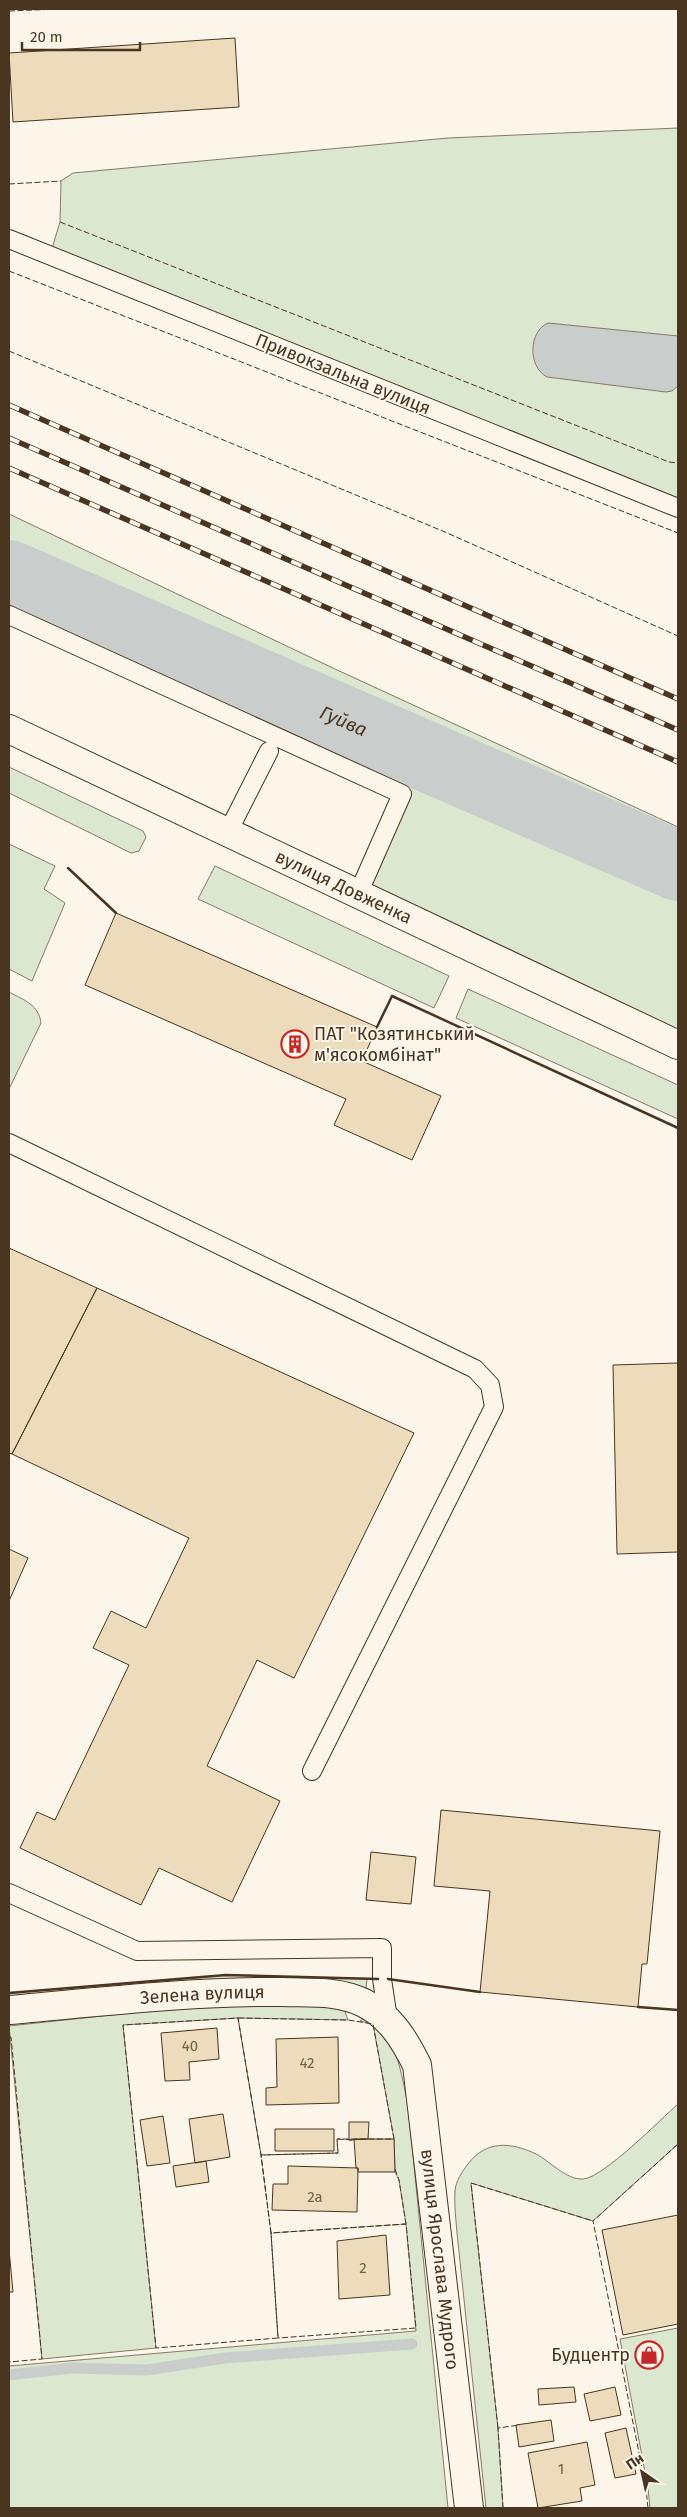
<svg xmlns="http://www.w3.org/2000/svg" width="687" height="2517" viewBox="0 0 687 2517" font-family="'Fira Sans',sans-serif">
<style>
.green{fill:#dce7d0;stroke:#887966}
.water{fill:#c9cecd;stroke:#887966}
.lines{fill:none;stroke-linecap:round;stroke-linejoin:round}
.stream{stroke:#c9cecd;stroke-width:11}
.river{stroke:#c9cecd;stroke-width:70}
.building{fill:#ecdcbc;stroke:#4a3520}
.service-casing{stroke:#4a3520;stroke-width:20}
.minor-casing{stroke:#4a3520;stroke-width:30}
.tertiary-casing{stroke:#4a3520;stroke-width:30}
.service{stroke:#fbf6e9;stroke-width:18}
.minor{stroke:#fbf6e9;stroke-width:28}
.tertiary{stroke:#fbf6e9;stroke-width:28}
.rail-casing{stroke:#4a3520;stroke-width:5.5}
.rail{stroke:#fbf6e9;stroke-width:4;stroke-dasharray:11;stroke-linecap:butt}
.fence{stroke:#4a3520;stroke-width:1;stroke-dasharray:6 2.5;stroke-linecap:butt}
.wall{stroke:#4a3520;stroke-width:2.5}
.labels{text-anchor:middle;dominant-baseline:central;stroke-width:4;stroke-linejoin:round;paint-order:stroke}
.number-label{font-size:15px;fill:#725f47}
.street-label{font-size:18px;fill:#4a3520;stroke:#fbf6e9}
.poi-label{font-size:18px;fill:#4a3520;stroke:#fbf6e9;text-anchor:start}
.water-label{font-size:19px;font-style:italic;fill:#4a3520;stroke:#fbf6e9}
</style>
<rect width="100%" height="100%" fill="#fbf6e9"/>
<path class="green" d="M678,128v378l-628,-251 10,-33 1,-41 12,-8 375,-35z
M9,514l326,155 343,158v218l-320,-151 43,-100 -392,-179z
M9,767l134,64 3,6 -7,14 -8,2 -122,-60z
M9,844l46,22 -11,23 21,14 -33,78 -23,-12z
M215,866l234,110 -15,32 -236,-109z
M468,989l210,96v34l-222,-101z
M9,992c15,8 30,13 32,31l-32,66z
M226,1975l141,4 -1,9 -93,-6 -264,19v-8z
M269,1998l74,8 5,14 -110,-2 -115,7 33,323 -114,11 -33,-333z
M366,2016c29,9 36,62 42,89l40,403h-439v-142l407,-35 -10,-107 -7,-44 -4,-8 -1,-33 -21,-115 -13,-3z
M678,2104v40l-85,77 -122,-38 27,245 5,80h-17l-29,-275c-1,-13 -3,-28 -2,-42 1,-11 7,-19 13,-27 18,-24 43,-22 68,-10 14,7 30,26 47,25 20,-1 78,-60 95,-75z
M678,2328v180h-28l-2,-20 -28,-149z"/>
<path class="water" d="M548,323l130,13v50l-6,5 -6,1 -119,-15c-20,-11 -18,-46 1,-54z"/>
<g class="lines">
<path class="stream" d="M9,2375l63,-7 75,2 78,-12 187,-14"/>
<path class="river" id="s1" d="M9,575l669,291"/>
</g>
<path class="building" d="M235,38l4,69 -226,15 -4,-69z
M116,913l261,114 -15,34 79,35 -29,64 -78,-35 12,-26 -261,-114z
M9,1248l88,40 -85,166 -3,-1z
M97,1288l317,145 -120,245 -37,-18 -50,106 73,35 -48,101 -73,-34 -18,37 -121,-57 17,-36 18,8 74,-155 -36,-17 18,-37 35,17 43,-90 -177,-84z
M678,1363v189l-61,2 -4,-189z
M9,1549l19,9 -19,43z
M441,1810l219,21 -13,133h-5l-4,43 -158,-15 10,-101 -56,-5z
M371,1852l45,5 -5,47 -45,-4z
M217,2028l2,31 -30,3 1,18 -25,1 -4,-48z
M338,2037l1,66 -73,2v-17l11,-1 -1,-48z
M223,2114l7,43 -35,6 -6,-44z
M163,2116l7,47 -23,3 -7,-46z
M349,2122h20l-1,17 -19,1z
M275,2129h59v22h-59z
M354,2139h40l1,33h-37v-4h-2z
M206,2161l3,21 -33,5 -3,-21z
M288,2166l70,2 -1,44 -85,-2 1,-26h15z
M678,2215v109l-55,11 -21,-105z
M386,2235l4,60 -51,4 -2,-58z
M9,2249l4,43h-4z
M574,2387l2,15 -37,3 -1,-16z
M615,2387l6,28 -31,6 -6,-27z
M551,2420l3,21 -35,6 -3,-22z
M626,2428l10,46 -21,4 -10,-45z
M587,2442l8,43 -15,3 2,13 -44,7 -10,-55z"/>
<g class="lines">
<g class="service-casing">
<path id="service" d="M9,239l669,269
M9,615l393,179 -44,100 -8,-4
M228,832l41,-81
M9,1143l466,226 15,16 4,22 -182,364
M9,1893l128,58 245,-3v31l6,40"/>
</g>
<g class="minor-casing">
<g id="minor">
<path id="s2" d="M9,2010c90,-8 182,-19 273,-18 27,1 56,-2 82,11 26,13 40,36 53,62l52,443"/>
</g>
</g>
<g class="tertiary-casing">
<g id="tertiary">
<path id="s3" d="M9,729l669,316"/>
</g>
</g>
<use href="#service" class="service"/>
<use href="#minor" class="minor"/>
<use href="#tertiary" class="tertiary"/>
<g class="rail-casing">
<path id="rail" d="M9,405l669,294
M9,438l669,292
M9,468l669,294"/>
</g>
<use href="#rail" class="rail"/>
<path class="fence" d="M9,11l50,-2
M9,184l52,-3
M60,222l609,240 9,1
M9,271l669,262
M9,351l436,181 233,104
M238,2018l23,137 10,78 7,105 -122,10 -33,-323z
M238,2018l110,2 25,4 21,115h-57l1,14 -77,2z
M9,2037h2l31,322 -33,3
M352,2140l-15,-1 1,14 -77,2 10,78 135,-9
M395,2169l4,11 7,44 10,104 -138,10 -7,-105 135,-9
M498,2428l-27,-245 122,38
M503,2508l-5,-80 22,-3
M648,2508l-2,-20 -53,-267 85,-77"/>
<path class="wall" d="M68,868l48,45
M377,1027l15,-31 286,132
M388,1979l92,13
M9,1993l217,-18 152,4
M638,2007l40,3"/>
</g>
<defs>
<g id="building-ring" transform="scale(1.4375)"><circle r="9.5" fill="#fbf6e9" stroke="#c62828" stroke-width="1.5"/><path d="M-4-6H4V6H1V3H-1V6H-4ZM-2.5-4.3h1.7v1.8h-1.7ZM.8-4.3h1.7v1.8H.8ZM-2.5-1h1.7V.8h-1.7ZM.8-1h1.7V.8H.8Z" fill="#c62828"/></g>
<g id="shop-ring" transform="scale(1.4375)"><circle r="9.5" fill="#fbf6e9" stroke="#c62828" stroke-width="1.5"/><path d="M-5-2.5h2.3a2.7 3.5 0 0 1 5.4 0H5L5.5 6h-11ZM-1.5-2.5h3a1.5 2.3 0 0 0-3 0Z" fill="#c62828"/></g>
</defs>
<g fill-rule="evenodd">
<use href="#building-ring" x="295" y="1044"/>
<use href="#shop-ring" x="649" y="2355"/>
</g>
<g class="labels">
<g class="number-label">
<text x="190" y="2046">40</text>
<text x="307" y="2063">42</text>
<text x="315" y="2197">2а</text>
<text x="363" y="2268">2</text>
<text x="561" y="2469">1</text>
</g>
<g class="street-label">
<text transform="translate(343 374) rotate(22)">Привокзальна вулиця</text>
<text stroke="none"><textPath href="#s3" startOffset="370">вулиця Довженка</textPath></text>
<text stroke="none"><textPath href="#s2" startOffset="194">Зелена вулиця</textPath></text>
<text stroke="none"><textPath href="#s2" startOffset="636">вулиця Ярослава Мудрого</textPath></text>
</g>
<g class="poi-label">
<text x="314" y="1034">ПАТ "Козятинський<tspan x="314" dy="21">м'ясокомбінат"</tspan></text>
<text x="630" y="2355" text-anchor="end">Будцентр</text>
</g>
<g class="water-label">
<text stroke="none"><textPath href="#s1" startOffset="365">Гуйва</textPath></text>
</g>
</g>
<rect width="687" height="2517" fill="none" stroke="#4a3520" stroke-width="20"/>
<g transform="translate(642 2472) rotate(326)" stroke="#fbf6e9" stroke-width="4" paint-order="stroke">
<path d="M0-4L9 19L0 12L-9 19Z" fill="#4a3520"/>
<text y="-8" font-size="14" font-weight="bold" text-anchor="middle" fill="#4a3520">Пн</text>
</g>
<path d="M22 42v8h118v-8" fill="none" stroke="#4a3520" stroke-width="2.5"/>
<text x="30" y="42" font-size="15" fill="#4a3520" stroke="#fbf6e9" stroke-width="4" paint-order="stroke">20 m</text>
</svg>
